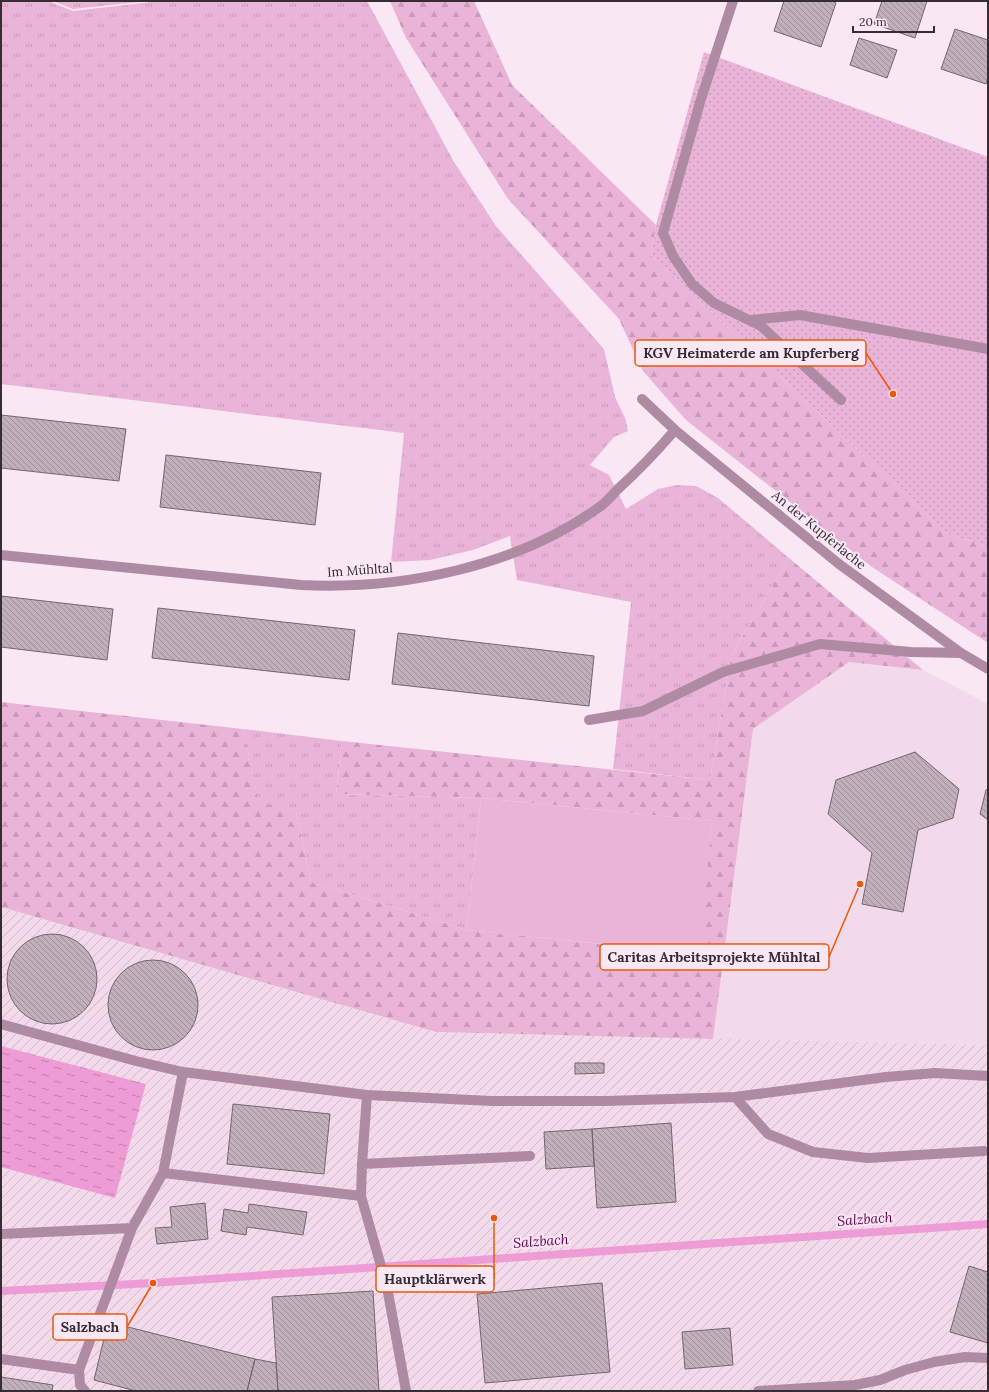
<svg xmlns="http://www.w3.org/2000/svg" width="989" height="1392" viewBox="0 0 989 1392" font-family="Lora,serif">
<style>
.built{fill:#f3daea}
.industrial{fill:url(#industrial-furrows)}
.grass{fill:url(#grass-tufts)}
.forest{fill:url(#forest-firs)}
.park{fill:url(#park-dots)}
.pitch{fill:#eab3d8}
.water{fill:url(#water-ripples)}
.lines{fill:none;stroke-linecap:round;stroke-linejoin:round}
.stream{stroke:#ee9cd5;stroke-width:8}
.building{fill:url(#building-back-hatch);stroke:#74656f}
.minor{stroke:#af8ba3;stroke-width:10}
.labels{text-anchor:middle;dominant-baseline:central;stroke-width:4;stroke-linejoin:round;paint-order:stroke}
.street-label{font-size:13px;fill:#342d31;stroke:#f9e7f3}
.water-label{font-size:14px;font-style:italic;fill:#670053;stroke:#f9e7f3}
.leader{fill:none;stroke:#e8590c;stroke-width:1.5}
.callout-dot{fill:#e8590c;stroke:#f9e7f3;stroke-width:1.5}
.callout{fill:#f9e7f3;stroke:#e8590c;stroke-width:1.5}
.callout-label{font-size:14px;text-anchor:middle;font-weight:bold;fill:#342d31}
</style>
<defs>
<pattern id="industrial-furrows" width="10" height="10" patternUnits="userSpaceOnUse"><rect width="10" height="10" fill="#f3daea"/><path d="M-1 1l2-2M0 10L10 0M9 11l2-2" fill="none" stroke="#d1bbc9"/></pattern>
<pattern id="grass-tufts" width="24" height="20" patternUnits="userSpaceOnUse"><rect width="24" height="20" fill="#eab3d8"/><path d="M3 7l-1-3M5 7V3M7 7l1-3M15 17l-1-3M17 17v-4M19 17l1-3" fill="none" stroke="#c99aba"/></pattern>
<pattern id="forest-firs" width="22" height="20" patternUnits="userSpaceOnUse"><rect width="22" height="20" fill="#eab3d8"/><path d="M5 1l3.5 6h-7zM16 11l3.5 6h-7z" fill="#c99aba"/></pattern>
<pattern id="park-dots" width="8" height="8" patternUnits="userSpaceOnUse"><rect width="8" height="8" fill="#eab3d8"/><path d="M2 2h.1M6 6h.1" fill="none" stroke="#c99aba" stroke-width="1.8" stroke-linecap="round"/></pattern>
<pattern id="water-ripples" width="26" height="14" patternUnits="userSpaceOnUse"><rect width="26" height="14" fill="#ee9cd5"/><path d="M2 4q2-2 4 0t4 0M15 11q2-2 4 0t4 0" fill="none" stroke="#c280ad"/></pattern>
<pattern id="building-back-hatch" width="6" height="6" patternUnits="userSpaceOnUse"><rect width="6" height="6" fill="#c1b0bb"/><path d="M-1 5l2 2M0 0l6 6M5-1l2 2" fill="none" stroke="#9e9099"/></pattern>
</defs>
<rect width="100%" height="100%" fill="#f9e7f3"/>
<path class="built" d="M849,662l74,8 65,34v341l-275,-6 40,-310z"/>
<path class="industrial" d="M1,907l435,125 552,13v346h-987z"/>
<path class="grass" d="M1,1h47l25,10 87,-10h207l87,161 42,64 108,123 11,48 10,21 3,13 -14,6 -24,28 19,10 17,34 32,-20 19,-4 19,1 22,12 71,60 -58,98 -21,124 -97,-11 18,-167 -114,-22 -7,-44 -37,14 -43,10 -39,2 13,-129 -403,-49z
M53,1h96l-76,8z
M243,729l99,12 -6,53 145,4 -14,132 -156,-48 -15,-71 -37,-7z"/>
<path class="forest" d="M390,1h84l38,84 144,140 -5,30 295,278 42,14v96l-116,-76 -186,-147 -43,-49 -24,-52 -111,-120 -102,-161z
M789,558l134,112 -74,-8 -96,67 -40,310 -277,-7 -435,-125v-205l242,27 16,74 37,8 15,71 156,48 231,24 14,-133 -231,-23 -145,-4 6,-53 368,39 21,-124z"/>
<path class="park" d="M704,52l284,105v390l-42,-14 -295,-278 5,-30z"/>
<path class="pitch" d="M481,798l231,23 -13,133 -232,-24z"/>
<path class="water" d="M1,1046l145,38 -31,114 -114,-31z"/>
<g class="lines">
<path class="stream" d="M1,1291l152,-8 835,-59"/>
</g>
<path class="building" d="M784,1h48l4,2 -15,44 -47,-16z
M882,1h45l-12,37 -41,-14z
M955,29l33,11v37l-2,7 -45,-15z
M859,38l38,12 -10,28 -37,-13z
M1,415l125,14 -7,52 -118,-13z
M166,455l155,18 -6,52 -155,-18z
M1,596l112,13 -6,51 -106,-13z
M158,608l197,22 -6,50 -197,-22z
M398,633l196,23 -5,50 -197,-22z
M915,752l44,37 -6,29 -35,12 -15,82 -41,-8 10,-51 -44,-39 8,-34z
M988,789v31l-8,-6 6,-24z
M7 979a45 45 0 1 1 90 0a45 45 0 1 1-90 0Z
M108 1005a45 45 0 1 1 90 0a45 45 0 1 1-90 0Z
M575,1063h29v10l-29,1z
M233,1104l97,10 -6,60 -97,-10z
M671,1123l5,79 -79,6 -5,-79z
M592,1129l2,37 -48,3 -2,-37z
M205,1203l3,36 -51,5 -2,-16 17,-1 -2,-20z
M249,1204l58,8 -4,23 -56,-8 -1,8 -25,-4 3,-22 24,4z
M969,1266l19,6v71l-38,-11z
M602,1283l8,89 -125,11 -8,-89z
M373,1291l6,100h-101l-6,-94z
M108,1322l147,37 -8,32h-111l-42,-11z
M730,1328l3,37 -48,4 -3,-37z
M255,1359l21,4 2,28h-31z
M1,1377l52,8 -1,6h-51z"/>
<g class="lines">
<path class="minor" d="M733,1l-32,98 -38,134 10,23 19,28 22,19 47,23 80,74
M751,320l49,-5 188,34
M642,399l33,31 164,134 122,89 27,16
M1,555l300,30c100,5 215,-18 297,-77 8,-5 14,-13 20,-19 20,-18 39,-38 57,-59
M589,720l54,-9 80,-39 97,-28 91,8 50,1
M1,1024l135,37 47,11 184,23 125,6h114l129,-4 151,-20 49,-4 53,3
M735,1097l33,37 45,18 55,6 116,-7
M362,1164l168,-8
M163,1173l198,23 26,91 19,104
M361,1196l1,-32 5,-69
M1,1234l131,-6
M1,1359l78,11
M85,1391l-5,-6 -1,-15 53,-142 31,-55 20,-101
M758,1391l97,-6 25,-5 25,-10 29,-8 31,-5 23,1"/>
</g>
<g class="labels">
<g class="street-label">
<text transform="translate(819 530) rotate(39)">An der Kupferlache</text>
<text transform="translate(360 570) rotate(-4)">Im Mühltal</text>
</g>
<g class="water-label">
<text transform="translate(865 1219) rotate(-4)">Salzbach</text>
<text transform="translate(541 1241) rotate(-4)">Salzbach</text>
</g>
</g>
<path class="leader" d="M893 394L866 353M860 884L829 957M494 1218L494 1279M153 1283L127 1327"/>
<g class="callout-dot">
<circle cx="893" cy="394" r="4"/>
<circle cx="860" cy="884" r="4"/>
<circle cx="494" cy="1218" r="4"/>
<circle cx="153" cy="1283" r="4"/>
</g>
<g class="callout">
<rect x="635" y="340" width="231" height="26" rx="4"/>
<rect x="600" y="944" width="229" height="26" rx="4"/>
<rect x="376" y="1266" width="118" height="26" rx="4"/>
<rect x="53" y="1314" width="74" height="26" rx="4"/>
</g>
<g class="callout-label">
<text x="751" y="358">KGV Heimaterde am Kupferberg</text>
<text x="714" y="962">Caritas Arbeitsprojekte Mühltal</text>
<text x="435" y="1284">Hauptklärwerk</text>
<text x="90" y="1332">Salzbach</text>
</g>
<rect width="989" height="1392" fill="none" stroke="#342d31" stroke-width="4"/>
<path d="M853 26v6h81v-6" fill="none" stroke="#342d31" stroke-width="2"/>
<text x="859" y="26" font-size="12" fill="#342d31" stroke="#f9e7f3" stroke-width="3" paint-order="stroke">20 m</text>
</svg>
